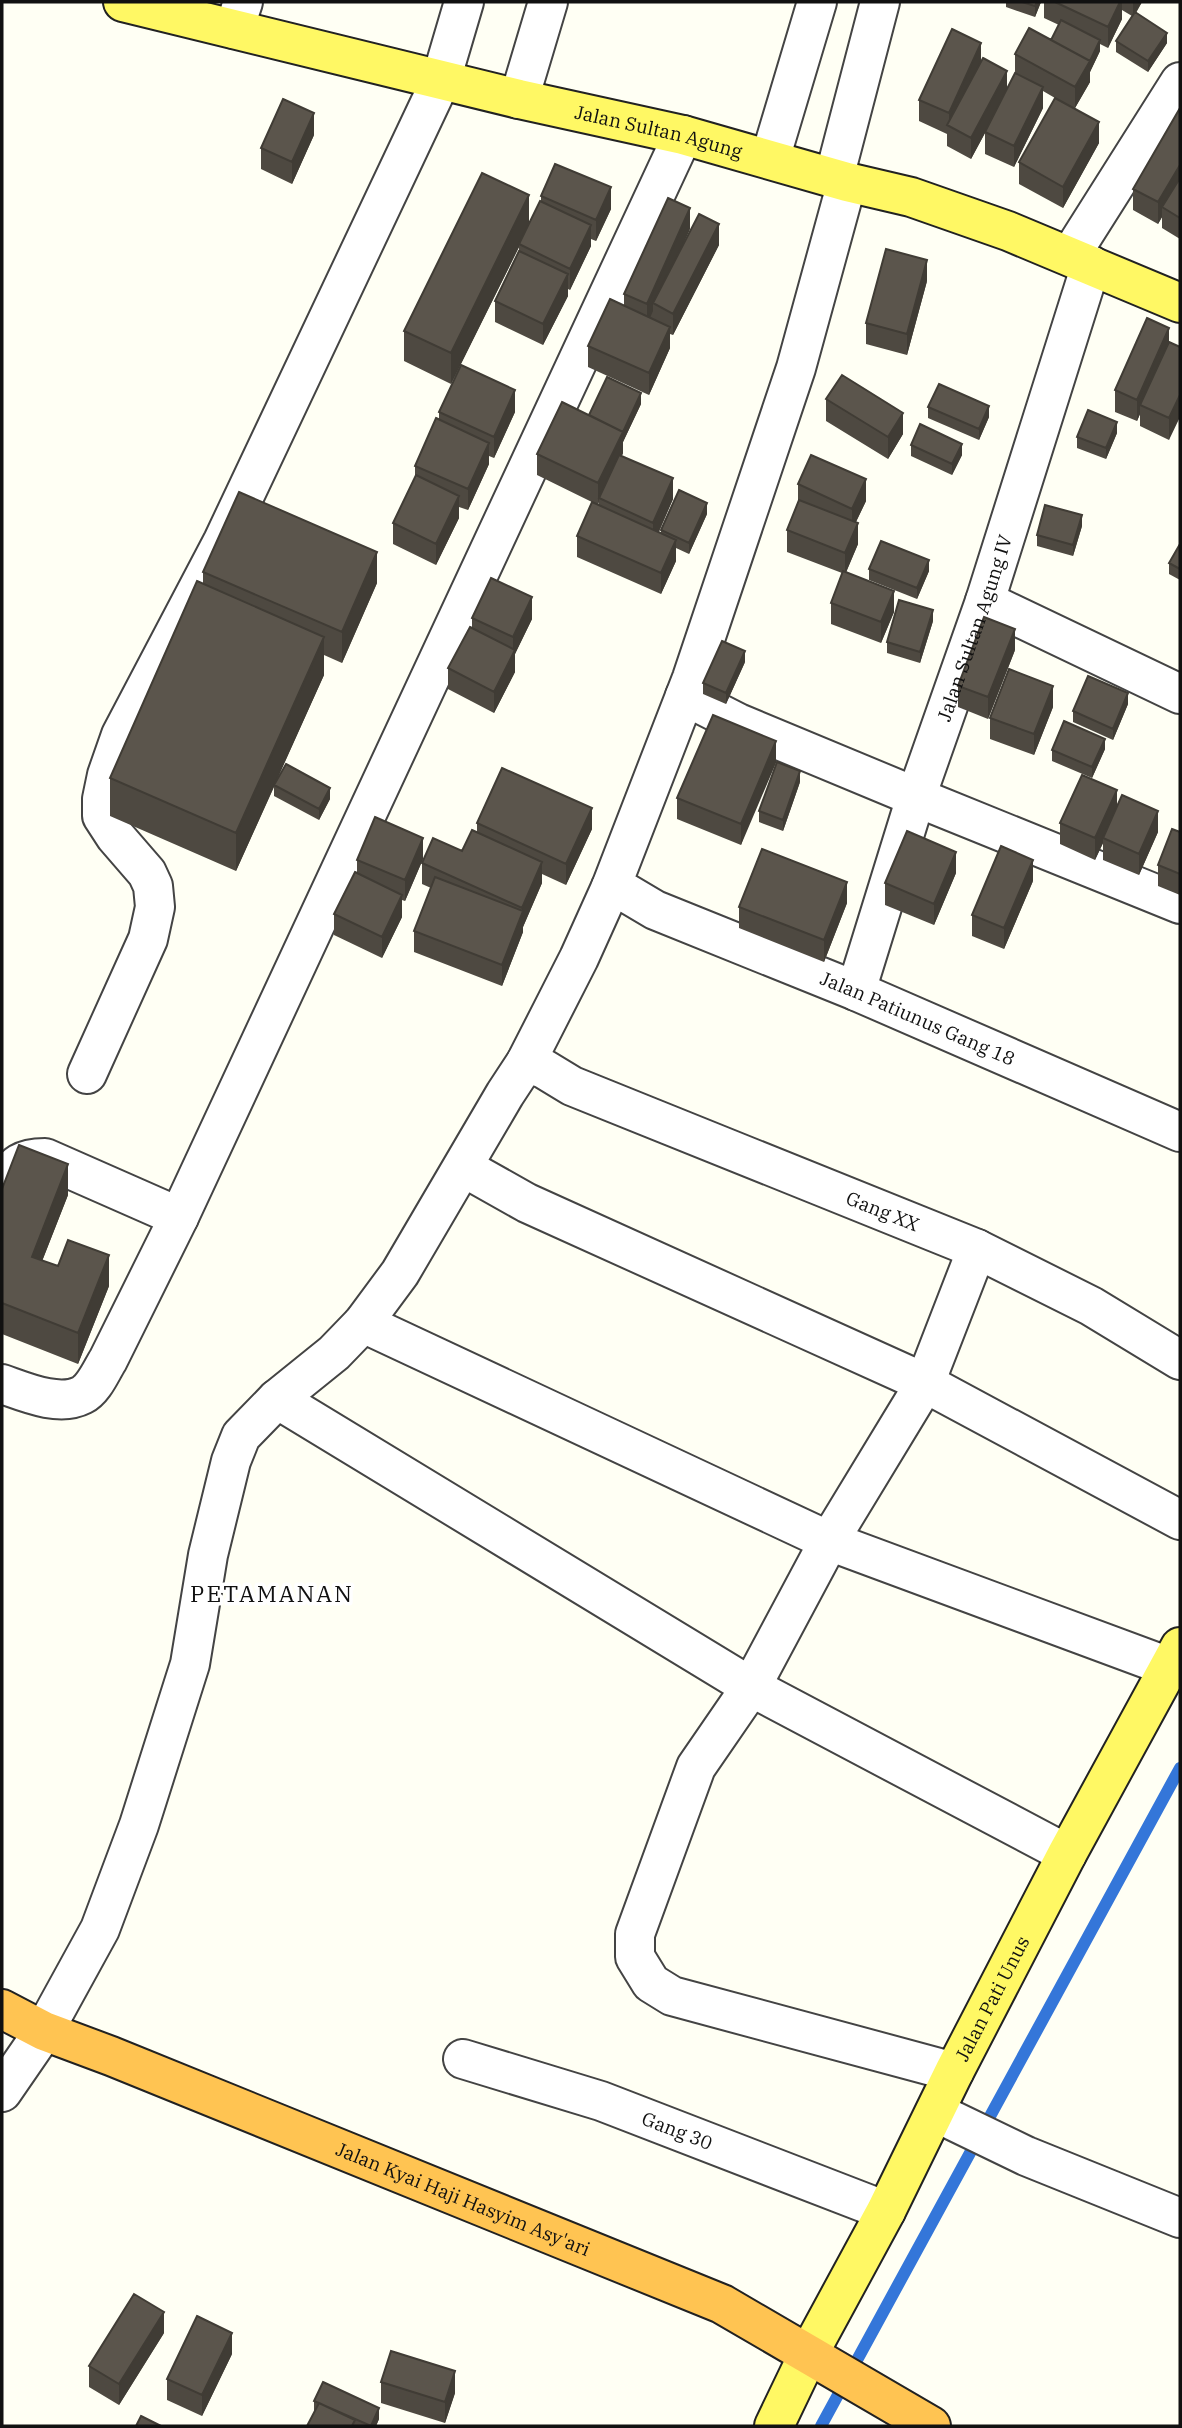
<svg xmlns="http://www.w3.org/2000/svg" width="1182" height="2428" viewBox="0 0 1182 2428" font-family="'IBM Plex Serif',serif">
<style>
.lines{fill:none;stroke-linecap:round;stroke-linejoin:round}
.stream{stroke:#3476d9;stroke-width:12}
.minor-casing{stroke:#444;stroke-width:42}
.major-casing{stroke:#222;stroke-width:42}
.highway-casing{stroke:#222;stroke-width:42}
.minor{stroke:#fff;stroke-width:38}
.major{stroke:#fff864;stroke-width:38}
.highway{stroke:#ffc452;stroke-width:38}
.wall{fill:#4e4941}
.shaded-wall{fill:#403c35}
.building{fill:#5b554c;stroke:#403c35;stroke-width:2}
.labels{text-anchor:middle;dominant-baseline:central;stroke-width:7;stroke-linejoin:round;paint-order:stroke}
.street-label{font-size:19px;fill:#111;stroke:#fff}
.quarter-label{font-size:23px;letter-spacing:2px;fill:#111;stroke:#fff}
</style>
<rect width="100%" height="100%" fill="#fffff4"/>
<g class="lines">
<path class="stream" d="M821,2426l359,-658"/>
<g class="minor-casing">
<g id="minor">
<path d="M234,29l9,-27"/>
<path d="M519,99l29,-97"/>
<path d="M770,159l47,-157"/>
<path d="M834,178l46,-176"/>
<path d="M1070,256l110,-174"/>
<path d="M985,601l195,93"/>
<path d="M685,696l53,27 178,74 264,107"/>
<path id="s1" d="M611,887l17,7 27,16 201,81 324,141"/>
<path id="s2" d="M856,991l60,-194 69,-196 106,-336"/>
<path id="s3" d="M526,1062l18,7 28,17 405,163 114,57 89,54"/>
<path d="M87,1074l61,-135 7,-32 -2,-21 -6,-13 -32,-37 -13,-20v-17l5,-24 14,-40 102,-194 218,-461 23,-78"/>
<path d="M463,1167l64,36 398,180 255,137"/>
<path d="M2,1182c13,-18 20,-24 43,-24l134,59"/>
<path d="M363,1323l466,218 340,126"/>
<path d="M2,1384c23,8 57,23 80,11 12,-6 19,-24 26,-35l71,-143 504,-1082"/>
<path d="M277,1399l474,288 316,167"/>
<path id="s4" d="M463,2059l138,42 285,110"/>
<path d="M954,2072l-282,-76 -21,-13 -16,-26v-23l61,-167 55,-80 78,-146 96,-158 52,-134"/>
<path d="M2,2092l42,-61 56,-102 39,-104 51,-161 18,-109 23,-94 10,-25 36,-37 57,-46 29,-30 37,-50 105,-179 21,-32 53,-104 32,-71 81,-209 104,-310 51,-186"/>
<path d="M935,2112l91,44 154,62"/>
</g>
</g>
<g class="major-casing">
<g id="major">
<path id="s5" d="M123,2l396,97 164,36 164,47 64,15 97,34 172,72"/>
<path id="s6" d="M774,2426l35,-73 77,-142 68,-139 113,-218 113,-207"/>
</g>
</g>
<g class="highway-casing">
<g id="highway">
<path id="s7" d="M2,2009l42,22 67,25 611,248 209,122"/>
</g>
</g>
<use href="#minor" class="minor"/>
<use href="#major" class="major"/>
<use href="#highway" class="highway"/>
</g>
<path class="wall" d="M1006,2h35l-6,15 -29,-10z
M1044,2h98l-6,11 31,30 -19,29 -32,-20v-11l16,-25 -10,-6v9l-14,29 -8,-4v7l-10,21v10l-15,26 24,35 -36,65 -44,-24v-22l36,-64 -12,-7v17l-29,59 -29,-13v-21l-14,26 -24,-13v-12l-28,-13v-21l62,-39 26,28 8,-16v-19l36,-14 8,-15 -15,-7z
M1180,108v131l-18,-11v-11l-4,7 -25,-14v-21z
M314,135l-22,49 -31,-15v-21z
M541,196l70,13 -15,32 -5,-2v7l-21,44 -2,-1v7l-25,49 -48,-23v-21l24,-48v-6l-68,137 -47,-23v-30l125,-108 12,-21z
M690,229l-8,17 37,-1 -46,90 -3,-1v14l-21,47 -61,-28v-21l36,-41v-11z
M927,281l-20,74 -41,-11v-21z
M1169,343l11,4 -11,93 -29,-14v-12l-3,7 -22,-9v-22z
M826,399l77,35 -15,25 -62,-38z
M641,404l-18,38v11l-1,3 51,43 -14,33 2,1v-3l46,-16 -18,40 -13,-6v13l-15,33 -84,-37v-21l22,-30v-4l-1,3 -61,-30v-21l52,-39z
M928,407l61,10 -10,23 -51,-22z
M439,412h76l-21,46 -5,-2v8l-21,46 -9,-3v11l-23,47 -43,-21v-21l22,-45v-12l24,-46z
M1117,433l-11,26 -29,-11v-11z
M911,445l51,10 -10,20 -41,-19z
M798,484l68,17 -10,21 2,22 -12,28 48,40 -13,31 -50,-19v-21l11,-30 -55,-21v-22l11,-27z
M1082,526l-9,30 -36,-10v-11z
M1180,544v36l-11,-6v-11z
M869,569l60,2 -12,28 -48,-19z
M203,572l174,11 -35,80 -18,-8v20l-47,104 53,20 -11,21 -45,-24v-9l-38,84 -126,-55v-38l93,-194z
M472,618l60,1 -17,35v18l-21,41 -46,-24v-21l24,-40z
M933,621l-13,42 -33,-10v-11z
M1015,650l-27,69 -30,-12v-21z
M745,662l-19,42 -23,-10v-11z
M1128,704l-15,36 -40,-18v-11z
M1053,707l-19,48 -44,-16v-21z
M776,741l-35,104 -64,-26v-21z
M1105,749l-13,29 -40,-17v-11z
M800,782l-17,49 -24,-9v-11z
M1117,805l41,27 -19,43 -36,-15v-17l-8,17 -35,-16v-21z
M477,823l115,6 -26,56 -24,-11v9l-19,44v5l-21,54 -88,-34v-21l17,-43 -9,-4v-21l40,-12 15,-18z
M1180,832v63l-22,-9v-21z
M423,859l-18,42 -3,-1v17l-20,41 -48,-23v-21l23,-40v-14z
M956,873l-22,52 -49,-20v-22z
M1033,881l-29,68 -32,-13v-21z
M847,903l-23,59 -85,-34v-21z
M2,1189l66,6 -26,66 67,25 -31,78 -76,-30z
M164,2333l-45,72 -30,-18v-21z
M232,2354l-30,62 -35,-16v-21z
M381,2382l74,11 -10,30 -64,-20z
M314,2401l65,18 -3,7h-69l7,-14z"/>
<path class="shaded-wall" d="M1037,2h4l-6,15v-11z
M1120,2h2v17l-14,29v-21z
M1133,2h9l-9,15z
M1167,33v10l-19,29v-11z
M1100,40v11l-10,21v10l-15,26v-21z
M981,43v21l-32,62v-13z
M1007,71v21l-36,67v-21z
M1043,87v21l-29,59v-21z
M314,113v22l-22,49v-22z
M1099,122v21l-36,65v-21z
M1180,165v21l-18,21v10l-4,7v-22z
M611,187v22l-15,32v-21z
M529,195v31l-10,18v3l-68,137v-31z
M690,208v21l-34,76 -3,-2v8l-6,14v-21z
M719,224v21l-46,90v-21z
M591,225v21l-21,44v-21z
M927,260v21l-20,74v-21z
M568,274v22l-25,49v-21z
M670,327v21l-21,47v-22z
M1169,328v21l-29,56v9l-3,7v-21z
M515,390v22l-21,46v-21z
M641,393v11l-18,38v11l-23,46 -1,-1 -1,7v-22z
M1180,395v22l-11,23v-22z
M989,406v11l-10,23v-11z
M903,413v21l-15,25v-22z
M1117,422v11l-11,26v-11z
M489,443v21l-21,46v-21z
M962,444v11l-10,20v-11z
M673,478v21l-20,45v-21z
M866,479v22l-14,29v-21z
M459,496v22l-23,47v-21z
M707,503v11l-18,40v-11z
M1082,515v11l-9,30v-11z
M858,523v21l-13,31v-22z
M676,540v21l-15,33v-21z
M377,552v31l-35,80v-31z
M929,560v11l-12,28v-11z
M894,591v21l-13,31v-21z
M532,597v22l-17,35v18l-21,41v-21l19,-38v-17z
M933,610v11l-13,42v-11z
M1015,629v21l-27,69v-22z
M324,637v38l-88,196v-38z
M745,651v11l-19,42v-11z
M1053,686v21l-19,48v-21z
M1128,693v11l-15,36v-11z
M1105,739v10l-13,29v-11z
M776,741v22l-35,82v-21z
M800,771v11l-17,49v-11z
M330,788v11l-11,21v-11z
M1117,790v22l-14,26v5l-8,17v-22z
M592,808v21l-26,56v-21z
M1158,811v21l-19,43v-21z
M423,838v21l-18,42v-21z
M956,852v21l-22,52v-21z
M1033,860v21l-29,68v-21z
M542,862v21l-19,44v5l-21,54v-21l20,-52v-5z
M847,882v21l-23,59v-22z
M402,895v22l-20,41v-21z
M68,1164v31l-36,92v-30z
M109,1255v31l-31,78v-31z
M164,2312v21l-45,72v-21z
M232,2333v21l-30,62v-21z
M455,2371v22l-10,30v-21z
M379,2408v11l-3,7h-5z"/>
<path class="building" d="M1022,2h15l-2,4z
M1055,2h65l-12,25z
M1135,12l32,21 -19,28 -32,-20z
M1061,20l39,20 -10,21 -39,-21z
M1029,28l61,33 -15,26 -60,-33z
M952,29l29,14 -32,70 -30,-13z
M983,58l24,13 -36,67 -24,-13z
M1015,73l28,14 -29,59 -29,-14z
M1055,98l44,24 -36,65 -44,-25z
M283,99l31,14 -22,49 -31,-14z
M1180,108v57l-22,37 -25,-13z
M555,164l56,23 -15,33 -55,-24z
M482,173l47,22 -78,158 -47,-22z
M1180,178v40l-18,-11z
M668,198l22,10 -43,96 -23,-10z
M540,201l51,24 -21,44 -51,-25z
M699,214l20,10 -46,90 -20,-11z
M886,249l41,11 -20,74 -41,-11z
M519,251l49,23 -25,50 -48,-23z
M610,299l60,28 -21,46 -61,-27z
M1147,318l22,10 -32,72 -22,-10z
M1169,342l11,5v48l-11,23 -29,-13z
M461,365l54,25 -21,47 -55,-25z
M842,375l61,38 -15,24 -62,-38z
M607,377l34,16 -18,39 -34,-17z
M939,384l50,22 -10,23 -51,-22z
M562,402l61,30 -25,51 -61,-29z
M1088,410l29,12 -11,26 -29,-11z
M436,418l53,25 -21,46 -53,-23z
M920,424l42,20 -10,20 -41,-19z
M619,455l54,23 -20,45 -54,-25z
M811,455l55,24 -14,30 -54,-25z
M416,475l43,21 -23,48 -43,-21z
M679,490l28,13 -18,40 -28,-13z
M239,492l138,60 -35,80 -139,-60z
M799,500l59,23 -13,30 -58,-23z
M592,502l84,38 -15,33 -84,-37z
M1045,505l37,10 -9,30 -36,-10z
M881,541l48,19 -12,28 -48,-19z
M1180,544v25l-11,-6z
M843,571l51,20 -13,31 -50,-19z
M491,578l41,19 -19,40 -41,-19z
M197,581l127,56 -88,196 -126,-55z
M899,600l34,10 -13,42 -33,-10z
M984,617l31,12 -27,68 -30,-11z
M470,627l45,23 -21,42 -46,-24z
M722,641l23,10 -19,42 -23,-10z
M1009,669l44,17 -19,48 -44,-16z
M1088,676l40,17 -15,36 -40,-18z
M713,715l63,26 -35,83 -64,-26z
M1064,721l41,18 -13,28 -40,-17z
M777,762l23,9 -17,49 -24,-9z
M286,764l44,24 -11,21 -45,-24z
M502,768l90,40 -26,56 -89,-41z
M1082,775l35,15 -22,48 -35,-15z
M1122,795l36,16 -19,43 -36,-16z
M375,817l48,21 -18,42 -48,-20z
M1172,829l8,3v42l-22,-9z
M472,830l70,32 -20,46 -100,-45 11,-25 29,13z
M907,831l49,21 -22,52 -49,-21z
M1001,846l32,14 -29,68 -32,-13z
M762,849l85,33 -23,58 -85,-33z
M355,872l47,23 -20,42 -48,-23z
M435,877l88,34 -21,54 -88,-34z
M19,1145l49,19 -36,93 26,9 10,-26 41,15 -31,78 -76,-30v-114z
M134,2294l30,18 -45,72 -30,-18z
M197,2316l35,17 -30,62 -35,-16z
M391,2351l64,20 -10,31 -64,-20z
M323,2382l56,26 -8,18 -57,-25z
M319,2403l36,17 -3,6h-45z
M141,2416l20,10h-25z"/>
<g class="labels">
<g class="street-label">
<text stroke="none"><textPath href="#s5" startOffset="551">Jalan Sultan Agung</textPath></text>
<text stroke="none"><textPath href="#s2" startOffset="382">Jalan Sultan Agung IV</textPath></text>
<text stroke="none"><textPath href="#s1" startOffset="334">Jalan Patiunus Gang 18</textPath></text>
<text stroke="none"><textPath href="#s3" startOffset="387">Gang XX</textPath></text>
<text stroke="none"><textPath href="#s6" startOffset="480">Jalan Pati Unus</textPath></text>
<text stroke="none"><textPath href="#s4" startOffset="226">Gang 30</textPath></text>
<text stroke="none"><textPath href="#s7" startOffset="499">Jalan Kyai Haji Hasyim Asy'ari</textPath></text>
</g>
<g class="quarter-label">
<text x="272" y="1593">PETAMANAN</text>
</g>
</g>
<rect width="1182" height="2428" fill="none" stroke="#111111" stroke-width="7"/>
</svg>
